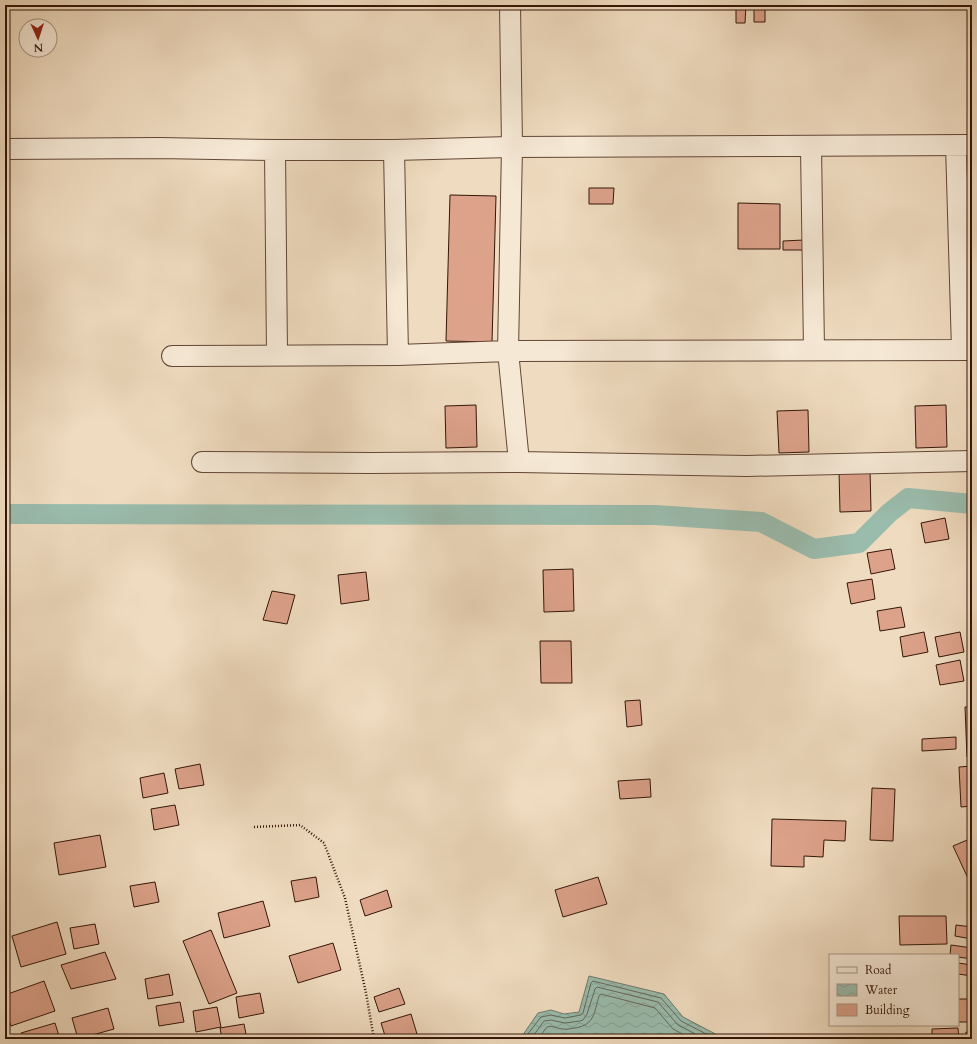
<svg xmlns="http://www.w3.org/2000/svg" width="977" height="1044" viewBox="0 0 977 1044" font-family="Cardo,serif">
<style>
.water{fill:url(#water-waves);stroke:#71796b}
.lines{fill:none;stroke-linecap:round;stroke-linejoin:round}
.shore{stroke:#67685a;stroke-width:1}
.canal{stroke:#9abcad;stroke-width:20}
.building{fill:#dca28a;stroke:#341508}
.minor-casing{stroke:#634636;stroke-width:22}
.path{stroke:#341508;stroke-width:2.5;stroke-dasharray:1 2;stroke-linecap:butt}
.minor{stroke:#f5e8d5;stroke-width:20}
</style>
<defs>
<pattern id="water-waves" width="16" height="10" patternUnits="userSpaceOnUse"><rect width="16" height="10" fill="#9abcad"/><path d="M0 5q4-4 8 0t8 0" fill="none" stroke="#85a193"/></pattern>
</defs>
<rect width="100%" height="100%" fill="#efdbbf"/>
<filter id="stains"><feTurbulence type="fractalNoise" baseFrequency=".005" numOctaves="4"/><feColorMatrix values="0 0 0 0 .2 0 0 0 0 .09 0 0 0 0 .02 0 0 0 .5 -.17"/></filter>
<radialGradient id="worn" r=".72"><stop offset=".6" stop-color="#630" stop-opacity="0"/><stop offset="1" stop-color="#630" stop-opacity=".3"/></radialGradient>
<path class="water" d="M589,976l75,18 19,23 42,22h-205l18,-26 13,-3 13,4 15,-2z"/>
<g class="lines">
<path class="shore" d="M524,1039l17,-22 10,-2 14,3 16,-3 2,-2 8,-30 2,-2 68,17 20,23 35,18
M531,1039l13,-18 7,-1 14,3 15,-2 3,-1 4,-6 8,-25 2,-2 61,15 20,23 27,14
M538,1039l9,-12c6,-2 10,2 16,2 4,1 8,-1 12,-1 20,-3 19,-16 24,-32l2,-2 54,14 18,21 19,10"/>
<path class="canal" d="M5,514l650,1 106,7 53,27 45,-6 30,-30 19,-15 64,6"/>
</g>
<path class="building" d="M736,5h10l-1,18h-9z
M754,5h11v17h-11z
M589,188h25l-1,16h-24z
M450,195l46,1 -4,146 -46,-1z
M738,203l42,1v45h-42z
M804,240l1,10h-22v-9z
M476,405l1,42 -31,1 -1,-42z
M946,405l1,42 -31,1 -1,-42z
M808,410l1,42 -30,1 -2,-42z
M870,469l1,42 -31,1 -1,-42z
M945,518l4,21 -24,4 -4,-20z
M891,549l4,20 -24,5 -4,-21z
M573,569l1,42 -30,1 -1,-42z
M366,572l3,28 -28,4 -3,-29z
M872,579l3,20 -24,5 -4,-21z
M272,591l23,4 -8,29 -24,-4z
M901,607l4,20 -25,4 -3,-20z
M924,632l4,20 -25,5 -3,-20z
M960,632l4,20 -25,5 -4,-20z
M540,641h31l1,42h-31z
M960,660l4,21 -24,4 -4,-20z
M640,700l2,25 -15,2 -2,-26z
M965,707h7v50h-5z
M956,737v12l-34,2v-12z
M200,764l4,21 -25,4 -4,-20z
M972,766v40l-11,1 -2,-40z
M164,773l4,20 -25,5 -3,-20z
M650,779l1,18 -31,2 -2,-18z
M872,788l23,1 -2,52 -23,-1z
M175,805l4,20 -25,5 -3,-21z
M772,819l74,2 -1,20 -21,-1 -1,17 -19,-1v11l-33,-1z
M100,835l6,32 -47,8 -5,-32z
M972,838v49l-19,-41z
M316,877l3,20 -24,5 -4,-21z
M598,877l9,27 -44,13 -8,-27z
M155,882l4,20 -25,5 -4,-21z
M387,890l5,17 -27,9 -5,-16z
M263,901l7,25 -46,12 -6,-25z
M899,916h47l1,28 -47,1z
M57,922l9,32 -45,13 -9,-31z
M95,924l4,20 -25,5 -4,-21z
M956,925l16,2v12l-17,-3z
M211,930l26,63 -28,11 -26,-63z
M333,943l8,27 -43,13 -9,-27z
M951,945l21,3v11l-14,-2v-2h-8z
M105,952l11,27 -45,10 -10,-24z
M958,963l14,2v11l-14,-2z
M169,974l4,21 -25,4 -3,-20z
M44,981l11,30 -44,15 -6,-18v-13z
M399,988l6,16 -26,8 -5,-15z
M260,993l4,20 -25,5 -3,-21z
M958,999h14v23h-14z
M180,1002l4,20 -25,4 -3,-20z
M217,1007l4,20 -25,5 -3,-21z
M108,1008l6,21 -36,10 -6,-21z
M411,1014l6,20 -17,5h-14l-5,-16z
M55,1023l5,16h-37l-2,-6z
M244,1024l3,15h-25l-2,-11z
M958,1028l1,11h-27v-10z
M966,1032h6v7h-6z"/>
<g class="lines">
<g class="minor-casing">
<path id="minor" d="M510,5l2,142 -4,204 11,111
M956,145l6,205
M811,146l3,204
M5,149l154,-1 116,2h119l118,-3 460,-2
M275,150l2,205
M394,150l4,205
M172,356l226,-1 110,-4 464,-1
M202,462l169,1 148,-1 228,4 225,-5"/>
</g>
<path class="path" d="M254,827l46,-2 24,18 21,55 21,95 8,46"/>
<use href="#minor" class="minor"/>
</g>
<rect width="977" height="1044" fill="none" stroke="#efdbbf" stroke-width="20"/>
<rect x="6" y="6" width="965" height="1032" fill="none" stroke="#341508" stroke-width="2"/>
<rect x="10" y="10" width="957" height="1024" fill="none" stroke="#341508"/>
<rect x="829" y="954" width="130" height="72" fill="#f5e8d5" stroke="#a89483"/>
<rect x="837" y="967" width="20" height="6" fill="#f5e8d5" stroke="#a89483"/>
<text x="865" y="974" font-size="12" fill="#341508">Road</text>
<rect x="837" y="984" width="20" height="12" fill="url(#water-waves)" stroke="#a89483"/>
<text x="865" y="994" font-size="12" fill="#341508">Water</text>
<rect x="837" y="1004" width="20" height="12" fill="#dca28a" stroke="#a89483"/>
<text x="865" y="1014" font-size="12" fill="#341508">Building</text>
<g transform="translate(38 38) rotate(177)"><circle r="19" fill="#f5e8d5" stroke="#a89483"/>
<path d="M0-3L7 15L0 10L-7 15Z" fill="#8f2418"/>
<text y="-6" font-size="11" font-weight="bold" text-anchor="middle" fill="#341508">N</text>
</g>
<rect width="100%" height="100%" filter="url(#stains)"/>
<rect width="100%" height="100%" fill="url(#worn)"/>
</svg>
